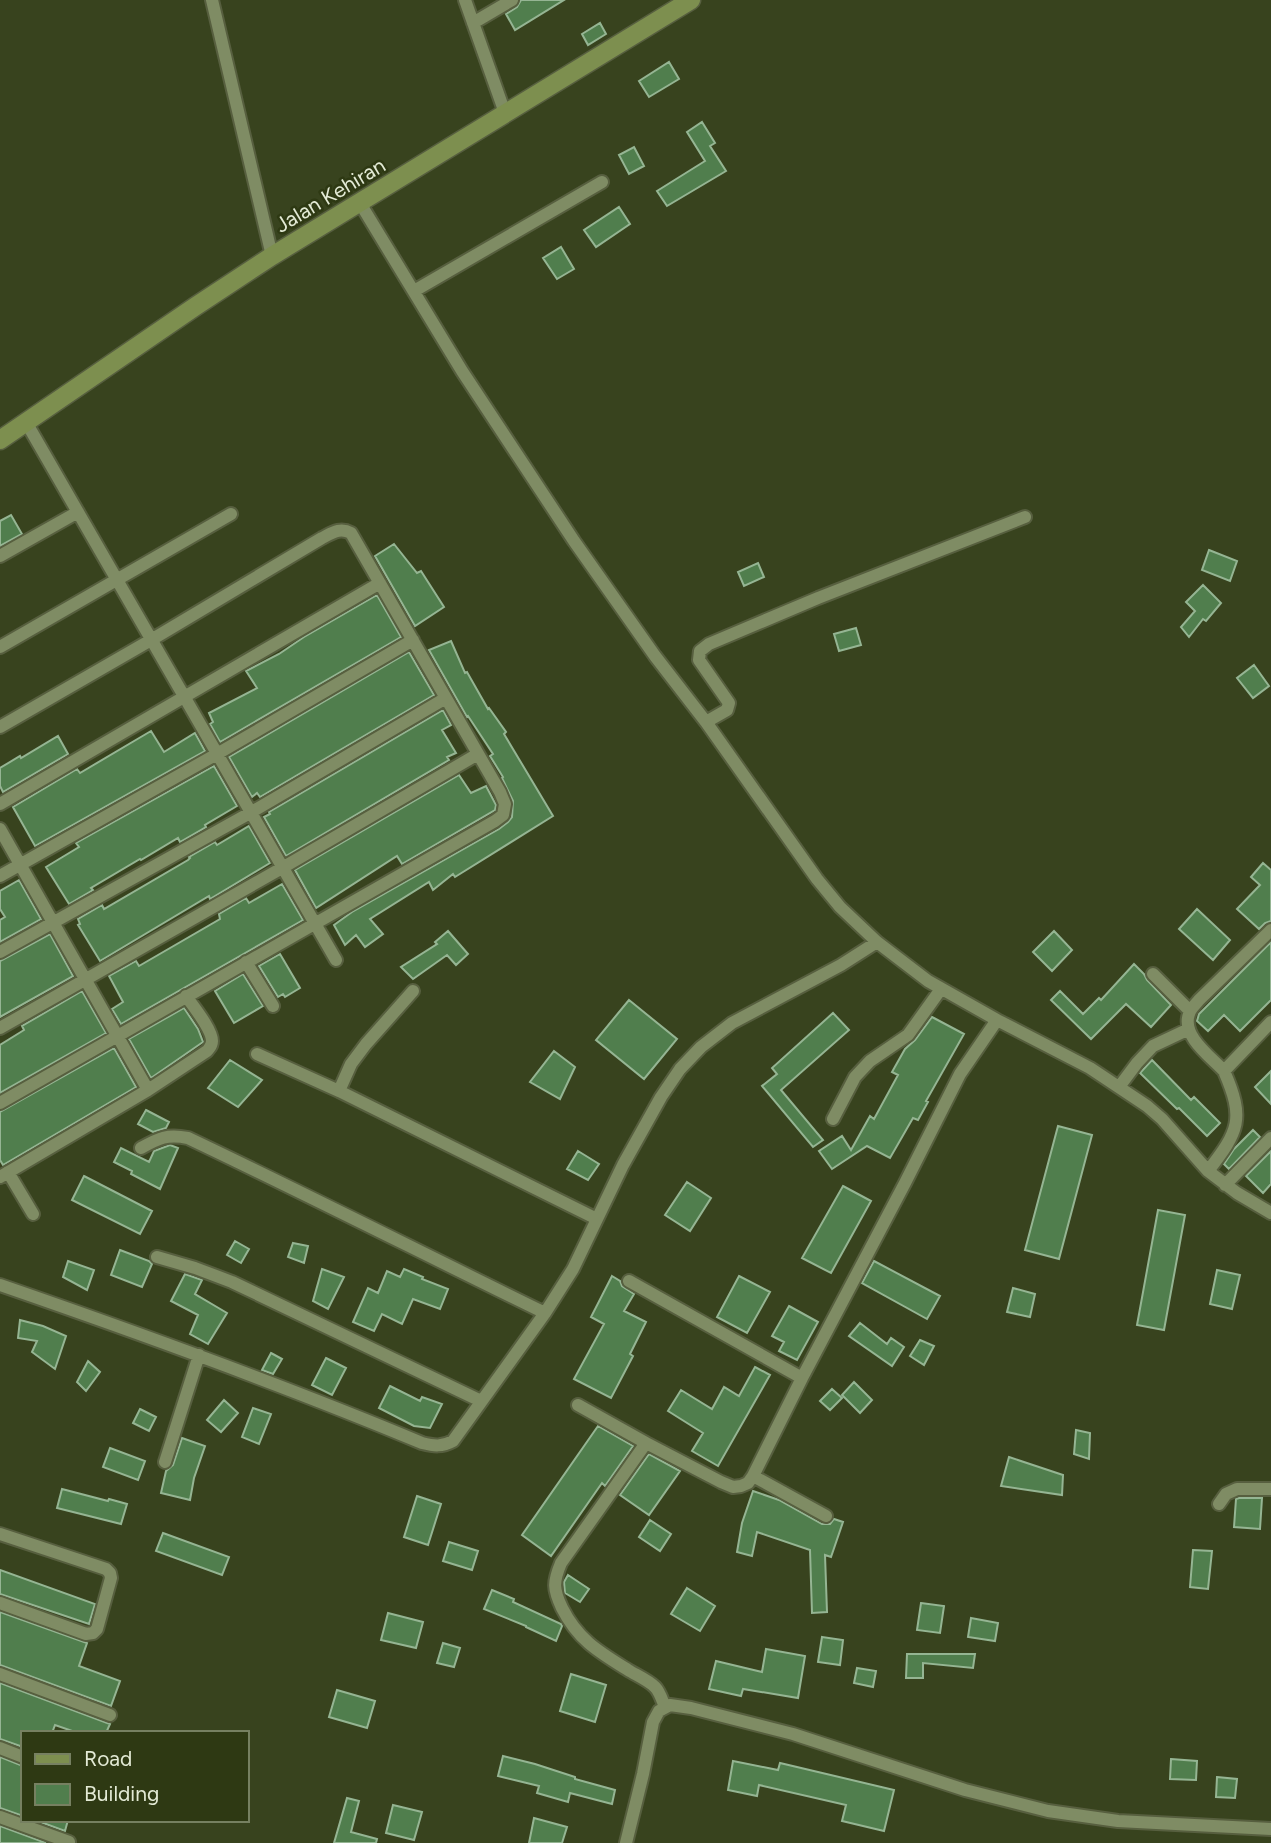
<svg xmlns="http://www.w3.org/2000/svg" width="1271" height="1843" viewBox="0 0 1271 1843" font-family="Figtree,sans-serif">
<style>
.building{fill:#507e4d;stroke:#95b593;stroke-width:2}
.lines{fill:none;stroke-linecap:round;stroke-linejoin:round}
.street-casing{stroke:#575f3f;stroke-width:16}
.secondary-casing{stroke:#575f3f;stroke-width:21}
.street{stroke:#7f8c64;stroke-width:12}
.secondary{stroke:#7d8f4f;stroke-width:18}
.labels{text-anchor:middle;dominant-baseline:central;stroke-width:5;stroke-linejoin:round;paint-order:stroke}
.street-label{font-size:21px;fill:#e3ead5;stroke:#2e3913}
</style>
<rect width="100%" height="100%" fill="#38431e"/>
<path class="building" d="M521,0h43l-49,30 -9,-16 11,-7z
M600,23l6,11 -18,11 -6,-11z
M669,62l10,17 -30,18 -10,-16z
M702,122l13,21 -5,3 16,25 -59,35 -10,-15 48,-30 -18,-29z
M634,147l10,19 -15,8 -10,-19z
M619,207l11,17 -34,23 -12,-17z
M561,247l13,22 -17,10 -14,-21z
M11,515l11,19 -22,12v-25z
M394,544l23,29 4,-2 23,36 -29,19 -40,-70z
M1209,550l28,11 -7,20 -28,-11z
M758,563l6,14 -20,9 -6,-14z
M1203,585l18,18 -15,18 -3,-2 -14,18 -8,-10 14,-16 -9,-9z
M377,595l24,42 -181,105 -10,-18 3,-2 -4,-9 48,-25 -11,-17 33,-17 25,-17z
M856,628l5,17 -22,6 -5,-17z
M451,641l14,32 2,-1 21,37 1,-1 17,24 -2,2 49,82 -98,61 -2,-3 -20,16 -4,-8 -59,37 13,15 -18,13 -9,-12 -11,10 -11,-20 18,-13 147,-83 9,-7 4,-5 1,-16 -11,-23 1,-1 -13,-21 3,-2 -25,-38 -1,1 -38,-67z
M409,652l25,43 -174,102 -3,-4 -5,4 -23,-40z
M1254,665l15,21 -16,12 -16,-20z
M443,710l8,15 -9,5 14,23 -9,4 2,3 -163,96 -22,-39 6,-3 -1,-2z
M151,731l13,21 31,-19 10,18 -170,95 -22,-39 64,-38 3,4z
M58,736l10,18 -65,38 -3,-6v-18l20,-12 1,2z
M214,766l23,40 -32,19 1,2 -26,15 -2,-4 -37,22 -1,-1 -49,29 2,2 -24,14 -23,-37 33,-20 -3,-4z
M459,775l12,18 15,-7 10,19 -1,5 -93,54 -5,-8 -81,52 -21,-38z
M249,826l21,37 -60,36 -1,-3 -109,65 -22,-36 2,-1 -2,-5 24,-14 2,4 84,-49 2,-2 -1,-1 26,-15 2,3z
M1263,863l8,7v51l-6,2 -6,6 -22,-20 23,-24 -9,-8z
M19,880l22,39 -41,23v-22l5,-3 -5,-8v-18z
M282,884l21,36 -182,104 -9,-15 11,-7 -14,-26 27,-15 3,5 81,-47 -1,-5 27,-16 3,5z
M1197,909l33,31 -17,20 -34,-31z
M448,931l20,23 -12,11 -9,-10 -34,24 -12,-12 36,-23 -2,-2z
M1054,931l18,19 -20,21 -19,-19z
M50,934l23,42 -73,41v-56z
M1271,942v58l-31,31 -16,-16 -16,16 -11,-10 2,-7z
M280,954l20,34 -15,9 -2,-3 -5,3 -19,-31z
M1134,964l10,10 3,6 24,25 -20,22 -25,-23 -35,35 -40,-39 9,-9 23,23 16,-16 2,2z
M243,974l20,32 -29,17 -19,-32z
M82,991l24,42 -106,60v-48l24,-15 -2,-4z
M629,1000l48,39 -33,40 -48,-39z
M184,1008l14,21 5,13 -52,36 -22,-39z
M833,1013l16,17 -68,60 42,50 -10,7 -51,-61 15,-12 -5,-6z
M932,1017l32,17 -38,67 2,1 -10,18 -5,-2 -23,40 -23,-12 -35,23 -13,-18 23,-15 9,14 19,-34 4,3 24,-44 -6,-3 13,-23 10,-9z
M114,1048l22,39 -133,78 -3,-5v-48z
M554,1051l21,16 -15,32 -30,-17z
M230,1060l32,20 -24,27 -30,-19z
M1152,1060l39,40 3,-3 26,26 -13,13 -28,-28 -2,1 -37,-36z
M1271,1071v33l-16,-17z
M146,1110l23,12 -3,6 -13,4 -15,-8z
M1058,1126l34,9 -33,124 -34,-9z
M1253,1130l7,7 -31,32 -5,-5 10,-15z
M170,1145l8,3 -18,41 -29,-15 1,-3 -18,-9 7,-14 28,14 5,-11z
M578,1151l21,13 -11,16 -21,-11z
M1271,1151v33l-8,9 -17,-17z
M84,1176l68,35 -12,23 -68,-34z
M687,1182l24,16 -21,33 -25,-16z
M843,1186l28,15 -40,72 -29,-15z
M1158,1210l27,5 -21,115 -27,-5z
M235,1241l14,8 -8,14 -14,-8z
M293,1243l15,3 -4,17 -16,-6z
M120,1250l29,11 3,3 -10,23 -31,-12z
M68,1261l26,9 -7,20 -24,-13z
M874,1261l66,35 -13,23 -65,-36z
M322,1269l22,8 -16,32 -15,-8z
M404,1269l19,8 -1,2 26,10 -8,20 -27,-10 -11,25 -20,-10 -8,17 -21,-9 15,-34 10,5 9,-22 13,6z
M1217,1270l23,5 -8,34 -22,-5z
M185,1274l17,6 -7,14 32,19 -19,31 -18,-10 8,-19 -27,-14z
M612,1276l8,5 2,5 12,8 -10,17 22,11 -16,32 3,2 -22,42 -37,-19 30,-55 -13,-7z
M739,1276l31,16 -23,41 -30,-16z
M1013,1288l22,6 -5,23 -23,-5z
M789,1306l29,16 -21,38 -18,-9 5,-9 -12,-6z
M20,1320l23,6 23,10 -11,33 -23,-17 5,-11 -19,-3z
M860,1323l27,21 4,-6 13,9 -12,19 -43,-30z
M920,1340l14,6 -10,19 -14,-9z
M271,1353l11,6 -9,15 -11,-4z
M326,1358l20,10 -14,27 -20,-10z
M88,1361l12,11 -14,19 -9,-9z
M755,1367l15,8 -52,91 -26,-15 11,-18 -35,-22 13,-21 31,19 12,-22 15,9z
M854,1382l18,18 -12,13 -18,-18z
M390,1386l30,15 2,-4 20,7 -12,24 -16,-2 -35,-18z
M832,1389l10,9 -12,12 -10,-9z
M224,1400l14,13 -17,19 -14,-12z
M253,1408l18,6 -12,30 -17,-7z
M140,1409l16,8 -7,14 -16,-8z
M598,1426l35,20 -28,40 -3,-3 -51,73 -29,-21z
M1076,1430l14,3 -1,26 -15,-5z
M182,1438l23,8 -11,32 -4,22 -29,-7 5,-22 7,-6z
M110,1448l35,13 -7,19 -35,-13z
M649,1454l31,17 -31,44 -29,-20z
M1009,1457l54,18 -1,20 -61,-9z
M62,1489l46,12 1,-2 18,5 -6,20 -64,-16z
M753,1491l26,9 43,24h8l4,-5 9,3 -12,35 -6,-2 2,57 -15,1 -2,-63 -53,-18 -5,24 -15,-4 5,-29z
M417,1496l24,8 -13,41 -24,-8z
M1239,1498h23l-2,31 -26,-2 2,-28z
M650,1520l21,14 -11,17 -21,-14z
M163,1533l66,24 -7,18 -66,-24z
M449,1542l29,9 -6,19 -29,-9z
M1193,1550l19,1 -4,38 -18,-2z
M0,1570l95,34 -6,20 -89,-30z
M568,1575l21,14 -9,13 -15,-9 -1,-11z
M687,1588l28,18 -15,25 -29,-17z
M492,1590l22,9 -1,3 48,22 1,2 -6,15 -30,-14v-1l-42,-17z
M921,1603l23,3 -4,27 -23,-3z
M0,1612l87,31 -8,23 41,15 -9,25 -111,-41z
M388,1613l35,9 -7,26 -35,-8z
M971,1618l27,5 -3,18 -27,-4z
M822,1637l21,3 -3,25 -22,-3z
M443,1643l17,5 -6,19 -17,-4z
M766,1649l39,7 -7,42 -55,-9 -2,7 -32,-7 7,-28 46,11z
M907,1654h68l-2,14 -50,-5v15h-17z
M857,1668l19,3 -3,16 -19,-4z
M571,1674l35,11 -11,37 -35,-11z
M0,1683l110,41 -4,9h-28l-23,-8 -3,8h-29v14l-23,-8z
M337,1690l38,11 -8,27 -38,-11z
M503,1756l32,8 40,13v2l40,11 -3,14 -42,-11 -2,9 -31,-9 2,-7 -41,-10z
M0,1757l23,9v50l-23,-8z
M1171,1759l26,2 -1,19 -26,-1z
M733,1761l45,9 2,-7 114,27 -10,41 -42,-10 4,-16 -87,-20 -2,11 -29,-6z
M1217,1777l20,2 -2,19 -19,-1z
M347,1798l12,3 -8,31 26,7 -1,4h-42z
M393,1805l29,7 -8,28 -28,-7z
M534,1818l33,9 -5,16h-33z
M35,1820h33l-3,11z
M0,1826l46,17h-46z"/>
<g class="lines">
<g class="street-casing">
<path id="street" d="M212,0l60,256
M465,0l40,113
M473,23l39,-23
M360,203l102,168 112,170 81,115 51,66 111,157 23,28 37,35 51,39 69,39 93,48 57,38 15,13 46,52 29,22 34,20
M414,291l188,-109
M26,422l310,538
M0,556l78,-44
M0,647l231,-133
M706,722l21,-12 2,-7 -30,-43 1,-9 9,-7 109,-46 207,-81
M0,727l151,-87 171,-102c10,-5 18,-11 29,-5l149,259 5,12 -2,11 -8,6 -495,282
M0,804l380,-221
M0,829l148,261 -148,87
M0,876l217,-122 196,-114
M0,952l250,-139 196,-115
M246,962l27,44
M1153,974l37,37
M0,1028l282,-160 196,-114
M257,1054l82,37 258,128
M1224,1071c-13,-14 -43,-35 -35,-57 1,-5 7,-10 10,-14l72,-70
M1119,1087l18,-24 16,-17 36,-17
M148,1090l59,-39c3,-4 5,-5 5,-10 0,-12 -19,-35 -26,-45
M339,1091l12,-27 15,-20 47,-53
M833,1119l22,-42 15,-16 38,-26 33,-46
M141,1148c18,-10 26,-14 47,-10 120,57 238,117 357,175
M1208,1171c31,-40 37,-52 16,-100l47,-49
M8,1172l25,42
M1225,1185l46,-47
M157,1257l38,11 37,14 249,119
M629,1281l173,97
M0,1285c142,49 283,100 422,158 12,3 20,4 31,-2l92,-128 28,-44 50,-104 38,-68 19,-28 21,-22 31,-24 109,-58 36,-23
M578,1405l68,38
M165,1462l34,-107
M753,1476l73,40
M1219,1504l7,-10 11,-5h34
M0,1534l106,35 4,4 1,5 -14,51 -4,4 -7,1 -86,-31
M0,1674l110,41
M665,1707c-3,-7 -5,-15 -10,-20 -7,-7 -19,-12 -27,-17 -29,-18 -50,-30 -66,-62 -9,-19 -9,-26 -1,-45l85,-120 75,39 12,5 8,-1 7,-3 5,-7 49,-98 103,-195 55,-109 37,-54
M0,1748l23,9
M0,1817l69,25
M626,1843l17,-69 10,-52 6,-11 11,-6 21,3 102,26 172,56 83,21 70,10 153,8"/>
</g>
<g class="secondary-casing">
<path id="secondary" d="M0,440l196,-134 76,-50 419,-256"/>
</g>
<use href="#street" class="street"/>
<use href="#secondary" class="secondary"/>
</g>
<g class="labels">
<g class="street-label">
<text transform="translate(330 195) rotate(-31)">Jalan Kehiran</text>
</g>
</g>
<rect x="21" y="1731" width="228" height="91" fill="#2e3913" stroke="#768061" stroke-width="2"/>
<rect x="35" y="1754" width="35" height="10" fill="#7d8f4f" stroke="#768061" stroke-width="2"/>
<text x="84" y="1766" font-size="21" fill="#e3ead5">Road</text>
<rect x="35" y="1784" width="35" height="21" fill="#507e4d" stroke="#768061" stroke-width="2"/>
<text x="84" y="1801" font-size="21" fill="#e3ead5">Building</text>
</svg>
